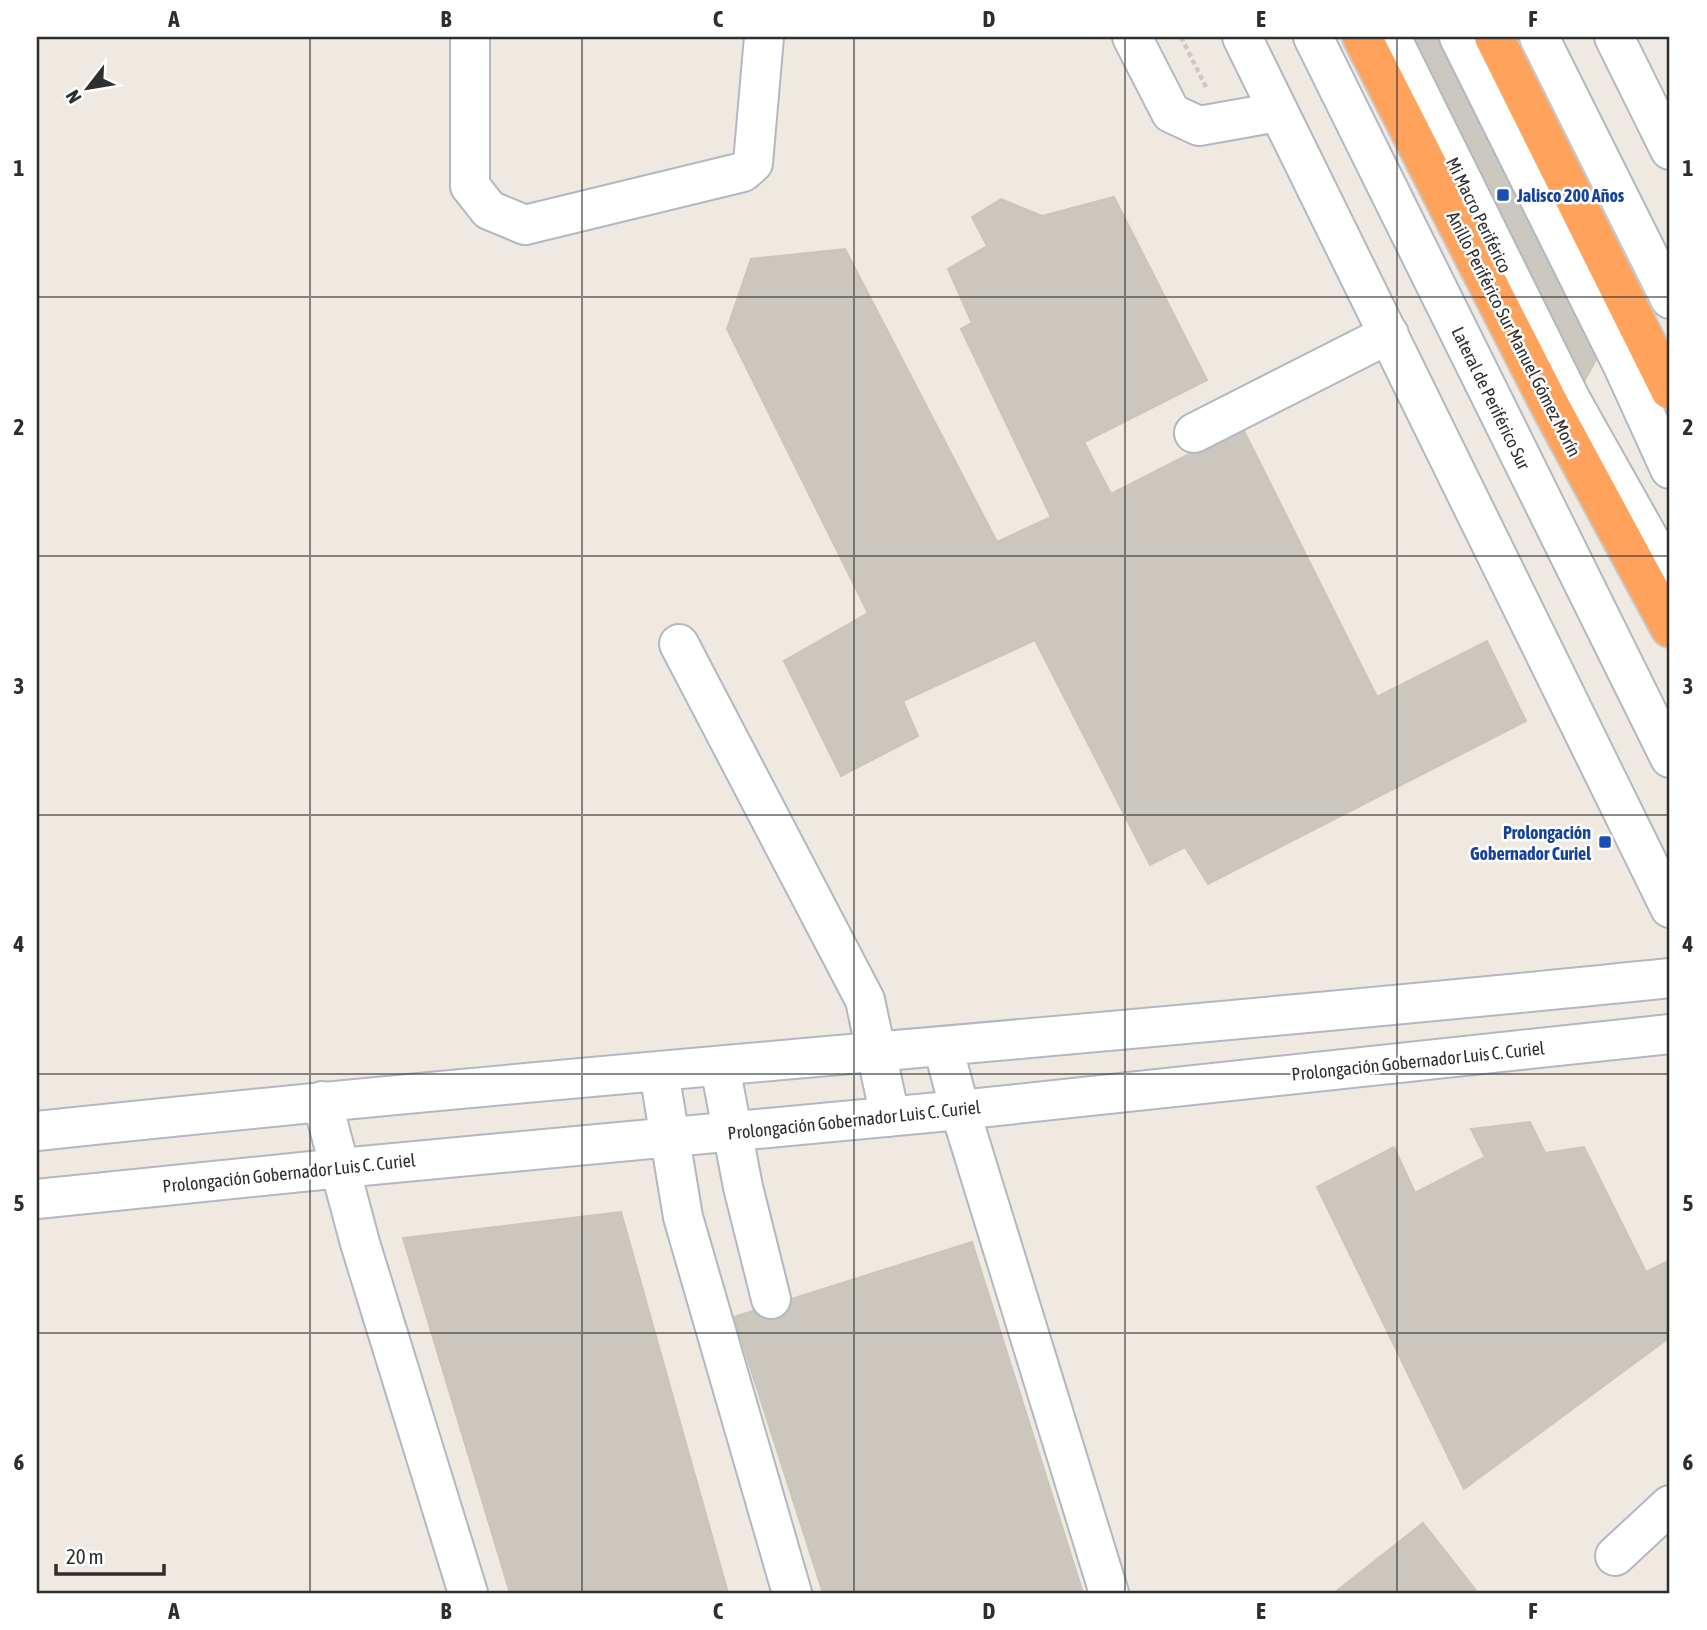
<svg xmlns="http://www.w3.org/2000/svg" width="1707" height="1630" viewBox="0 0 1707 1630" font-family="'Asap Condensed',sans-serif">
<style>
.building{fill:#cbc7bf;stroke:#cbc5ba;stroke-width:2}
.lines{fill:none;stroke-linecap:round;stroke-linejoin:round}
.minor-casing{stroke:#b4b7c1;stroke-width:42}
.highway-casing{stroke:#c9c9c9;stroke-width:42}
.path{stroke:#c9c9c9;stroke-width:4.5;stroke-dasharray:5 3.5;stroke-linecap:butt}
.minor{stroke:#fff;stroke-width:38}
.highway{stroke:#ffa35c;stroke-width:38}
.grid{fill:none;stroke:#2e2e2e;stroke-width:2;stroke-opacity:0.55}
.transit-dot{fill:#1a4fb4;stroke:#fff;stroke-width:2.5}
.labels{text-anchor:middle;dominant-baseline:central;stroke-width:5;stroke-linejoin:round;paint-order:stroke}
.transit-label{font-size:18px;font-weight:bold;fill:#164399;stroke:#fff;text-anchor:start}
.street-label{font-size:18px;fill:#2e2e2e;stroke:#fff}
.neatline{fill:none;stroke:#2e2e2e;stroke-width:2.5}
.grid-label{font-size:23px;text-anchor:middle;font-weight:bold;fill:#2e2e2e}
</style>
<rect width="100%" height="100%" fill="#efe9e1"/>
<path class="building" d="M1407,37h33l159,317 -18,33z
M1114,197l93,183 -123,62 27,52 131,-67 135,270 110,-56 39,80 -318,163 -23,-37 -35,18 -115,-225 -132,61 15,35 -77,40 -57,-115 84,-48 -141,-284 24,-70 94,-10 152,293 54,-25 -90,-188 11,-6 -24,-54 39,-23 -15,-29 29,-18 41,17z
M1530,1122l15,31 39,-6 62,125 24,-12v77l-206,152 -147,-302 77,-40 21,46 70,-36 -14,-28z
M621,1212l107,381h-218l-107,-355z
M972,1242l111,351h-260l-89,-276z
M1423,1523l55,70h-144z"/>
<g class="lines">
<g class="minor-casing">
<path id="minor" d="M470,37v149l19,24 36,15 218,-53 10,-9 11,-126
M1132,37l39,76 28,13 79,-14
M1242,37l428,871
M1313,37l357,721
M1391,37l180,363 99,176
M1459,37l165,331 46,101
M1539,37l131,262
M1614,37l56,113
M1194,433l195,-99
M679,644l186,356 25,117
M943,1047l17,63 149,483
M720,1067l23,120 28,112
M659,1072l24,145 109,376
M322,1101l38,142 108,350
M37,1131c544,-58 1089,-97 1633,-153
M37,1199l304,-31 619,-58 710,-76
M1615,1556l55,-51"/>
</g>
<g class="highway-casing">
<path id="highway" d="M1362,37l187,367 121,224
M1494,37l176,353"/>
</g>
<path class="path" d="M1181,37l25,50"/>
<use href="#minor" class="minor"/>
<use href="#highway" class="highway"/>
</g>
<path class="grid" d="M310,37v1556M582,37v1556M854,37v1556M1125,37v1556M1397,37v1556M37,297h1633M37,556h1633M37,815h1633M37,1074h1633M37,1333h1633"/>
<g class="transit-dot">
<rect x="1496" y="188" width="14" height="14" rx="3.5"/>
<rect x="1598" y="835" width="14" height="14" rx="3.5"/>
</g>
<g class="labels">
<g class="transit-label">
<text x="1517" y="195">Jalisco 200 Años</text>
<text x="1591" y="832" text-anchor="end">Prolongación<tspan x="1591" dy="21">Gobernador Curiel</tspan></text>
</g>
<g class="street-label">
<text transform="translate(1479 215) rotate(64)">Mi Macro Periférico</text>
<text transform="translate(1514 334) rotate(63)">Anillo Periférico Sur Manuel Gómez Morín</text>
<text transform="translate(1491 398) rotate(64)">Lateral de Periférico Sur</text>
<text transform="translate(1418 1061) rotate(-6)">Prolongación Gobernador Luis C. Curiel</text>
<text transform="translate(854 1120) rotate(-6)">Prolongación Gobernador Luis C. Curiel</text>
<text transform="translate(289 1173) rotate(-6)">Prolongación Gobernador Luis C. Curiel</text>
</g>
</g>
<rect width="1707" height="1630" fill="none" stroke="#ffffff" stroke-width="77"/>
<g transform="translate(88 88) rotate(239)" stroke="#ffffff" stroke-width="5" paint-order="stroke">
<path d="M0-5L12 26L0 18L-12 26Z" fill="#2e2e2e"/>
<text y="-10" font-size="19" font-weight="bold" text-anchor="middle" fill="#2e2e2e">N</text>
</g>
<path d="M56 1564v10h108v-10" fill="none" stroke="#2e2e2e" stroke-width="3.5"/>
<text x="66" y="1564" font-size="21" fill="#2e2e2e" stroke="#ffffff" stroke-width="5" paint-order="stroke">20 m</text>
<rect x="38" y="38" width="1630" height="1554" class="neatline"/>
<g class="grid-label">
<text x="174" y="27">A</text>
<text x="446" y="27">B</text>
<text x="718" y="27">C</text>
<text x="989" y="27">D</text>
<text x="1261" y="27">E</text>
<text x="1533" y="27">F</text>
<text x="19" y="176">1</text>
<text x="1688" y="176">1</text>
<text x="19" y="435">2</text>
<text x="1688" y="435">2</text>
<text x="19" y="694">3</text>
<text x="1688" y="694">3</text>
<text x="19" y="952">4</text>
<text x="1688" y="952">4</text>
<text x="19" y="1211">5</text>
<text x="1688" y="1211">5</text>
<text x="19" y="1470">6</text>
<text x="1688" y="1470">6</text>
<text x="174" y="1619">A</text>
<text x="446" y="1619">B</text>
<text x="718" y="1619">C</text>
<text x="989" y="1619">D</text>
<text x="1261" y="1619">E</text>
<text x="1533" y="1619">F</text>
</g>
</svg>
